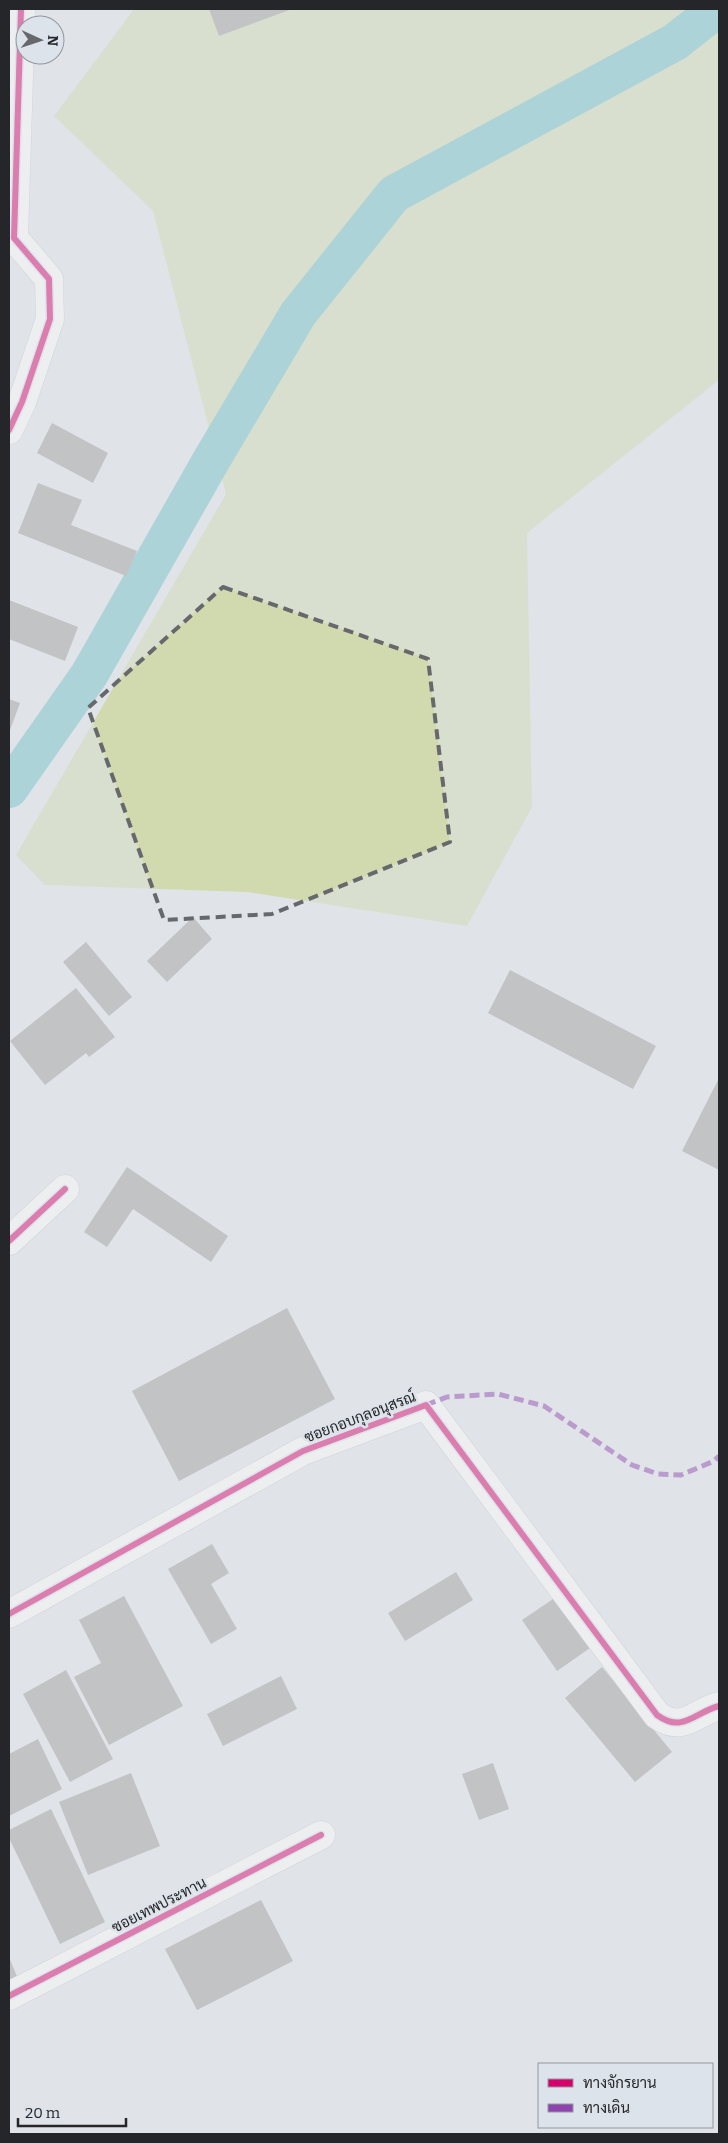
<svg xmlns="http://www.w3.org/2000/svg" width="728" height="2143" viewBox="0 0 728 2143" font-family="Bitter,Sarabun,serif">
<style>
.green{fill:#d1daaf}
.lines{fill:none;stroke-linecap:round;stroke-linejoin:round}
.canal{stroke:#6ebfc3;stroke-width:38}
.building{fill:#9b9b9c}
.minor-casing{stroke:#bec0c4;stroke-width:29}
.minor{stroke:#fafbfb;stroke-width:28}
.quiet{stroke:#8e44ad;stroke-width:5;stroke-dasharray:10 5;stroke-linecap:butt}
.cycleway-casing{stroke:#dde3ea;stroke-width:9}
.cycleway{stroke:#d6006c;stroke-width:6}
.marked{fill:none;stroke:#66686c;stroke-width:4;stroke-dasharray:10 6;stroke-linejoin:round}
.labels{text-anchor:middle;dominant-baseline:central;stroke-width:5;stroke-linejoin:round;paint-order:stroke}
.street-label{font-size:15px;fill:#242629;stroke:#dde3ea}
</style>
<rect width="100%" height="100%" fill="#e0e3e7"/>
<path class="green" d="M134,9h585v371l-192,153 5,274 -65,119 -220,-34 -202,-7 -29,-30 210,-361 -73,-283 -99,-95z"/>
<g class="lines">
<path class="canal" d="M9,789l80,-114 123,-216 86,-145 96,-120 281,-152 42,-33"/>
</g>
<path class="building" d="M209,9h83l-73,27z
M52,423l56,30 -15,30 -56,-30z
M38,483l44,17 -11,25 66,26 -11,25 -108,-43z
M9,600l69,27 -13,34 -56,-22z
M9,699l11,4 -11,30z
M193,917l19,22 -45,43 -20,-21z
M86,942l46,55 -23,19 -46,-54z
M510,970l146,76 -23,43 -145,-76z
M76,988l39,49 -26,20 -3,-4 -41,32 -35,-44z
M719,1078v92l-37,-19z
M127,1167l101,69 -17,26 -78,-53 -26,38 -23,-15z
M287,1308l48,91 -156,82 -47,-90z
M212,1544l17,29 -18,11 26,45 -26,15 -43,-75z
M456,1572l17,28 -68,41 -17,-28z
M559,1595l34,51 -36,25 -35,-51z
M124,1596l59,110 -74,39 -35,-68 27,-14 -22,-43z
M602,1667l70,85 -37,30 -70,-84z
M66,1670l47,89 -43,23 -47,-88z
M281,1676l16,33 -74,37 -16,-32z
M38,1739l24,50 -53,27v-62z
M493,1763l16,46 -30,11 -17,-46z
M131,1773l29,73 -72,29 -29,-73z
M51,1809l54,113 -45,22 -51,-106v-8z
M261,1900l32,61 -96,49 -32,-61z
M9,1957l9,22 -9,4z"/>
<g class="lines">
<g class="minor-casing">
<path id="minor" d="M9,430l13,-28 28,-83 -1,-40 -35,-41 7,-229
M9,1241l56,-52
M9,1614l294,-163 123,-46 231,310c26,19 38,-3 62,-9
M9,1996l312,-161"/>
</g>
<use href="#minor" class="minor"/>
<path class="quiet" d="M426,1405l21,-8 51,-3 46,12 88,59 26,9 23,1 33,-14 5,-5"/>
<g class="cycleway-casing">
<path id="cycleway" d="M9,430l13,-28 28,-83 -1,-40 -35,-41 7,-229
M9,1241l56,-52
M9,1614l294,-163 123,-46 231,310c26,19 38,-3 62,-9
M9,1996l312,-161"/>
</g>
<use href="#cycleway" class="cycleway"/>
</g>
<path d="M0 0H728V2143H0ZM223,587l205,72 22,183 -178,72 -108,6 -76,-212z" fill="#e0e3e7" fill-opacity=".55" fill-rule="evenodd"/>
<path class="marked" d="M223,587l205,72 22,183 -178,72 -108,6 -76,-212z"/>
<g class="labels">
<g class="street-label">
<text transform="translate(360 1417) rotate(-21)">ซอยกอบกุลอนุสรณ์</text>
<text transform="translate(159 1905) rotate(-27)">ซอยเทพประทาน</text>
</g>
</g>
<rect width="728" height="2143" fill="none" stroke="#242629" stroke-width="20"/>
<rect x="538" y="2063" width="175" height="65" fill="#dde3ea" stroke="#93979d"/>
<rect x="548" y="2079" width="25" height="8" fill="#d6006c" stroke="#93979d"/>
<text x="583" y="2088" font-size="15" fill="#242629">ทางจักรยาน</text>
<rect x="548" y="2104" width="25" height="8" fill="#8e44ad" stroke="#93979d"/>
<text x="583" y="2113" font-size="15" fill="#242629">ทางเดิน</text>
<g transform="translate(40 40) rotate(93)"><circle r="24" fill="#dde3ea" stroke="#93979d"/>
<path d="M0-4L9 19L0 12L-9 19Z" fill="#66686c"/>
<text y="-8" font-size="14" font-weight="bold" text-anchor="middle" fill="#242629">N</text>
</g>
<path d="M18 2118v8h108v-8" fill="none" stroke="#242629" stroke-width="2.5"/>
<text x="25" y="2118" font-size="15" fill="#242629" stroke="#dde3ea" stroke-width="4" paint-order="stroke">20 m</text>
</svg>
